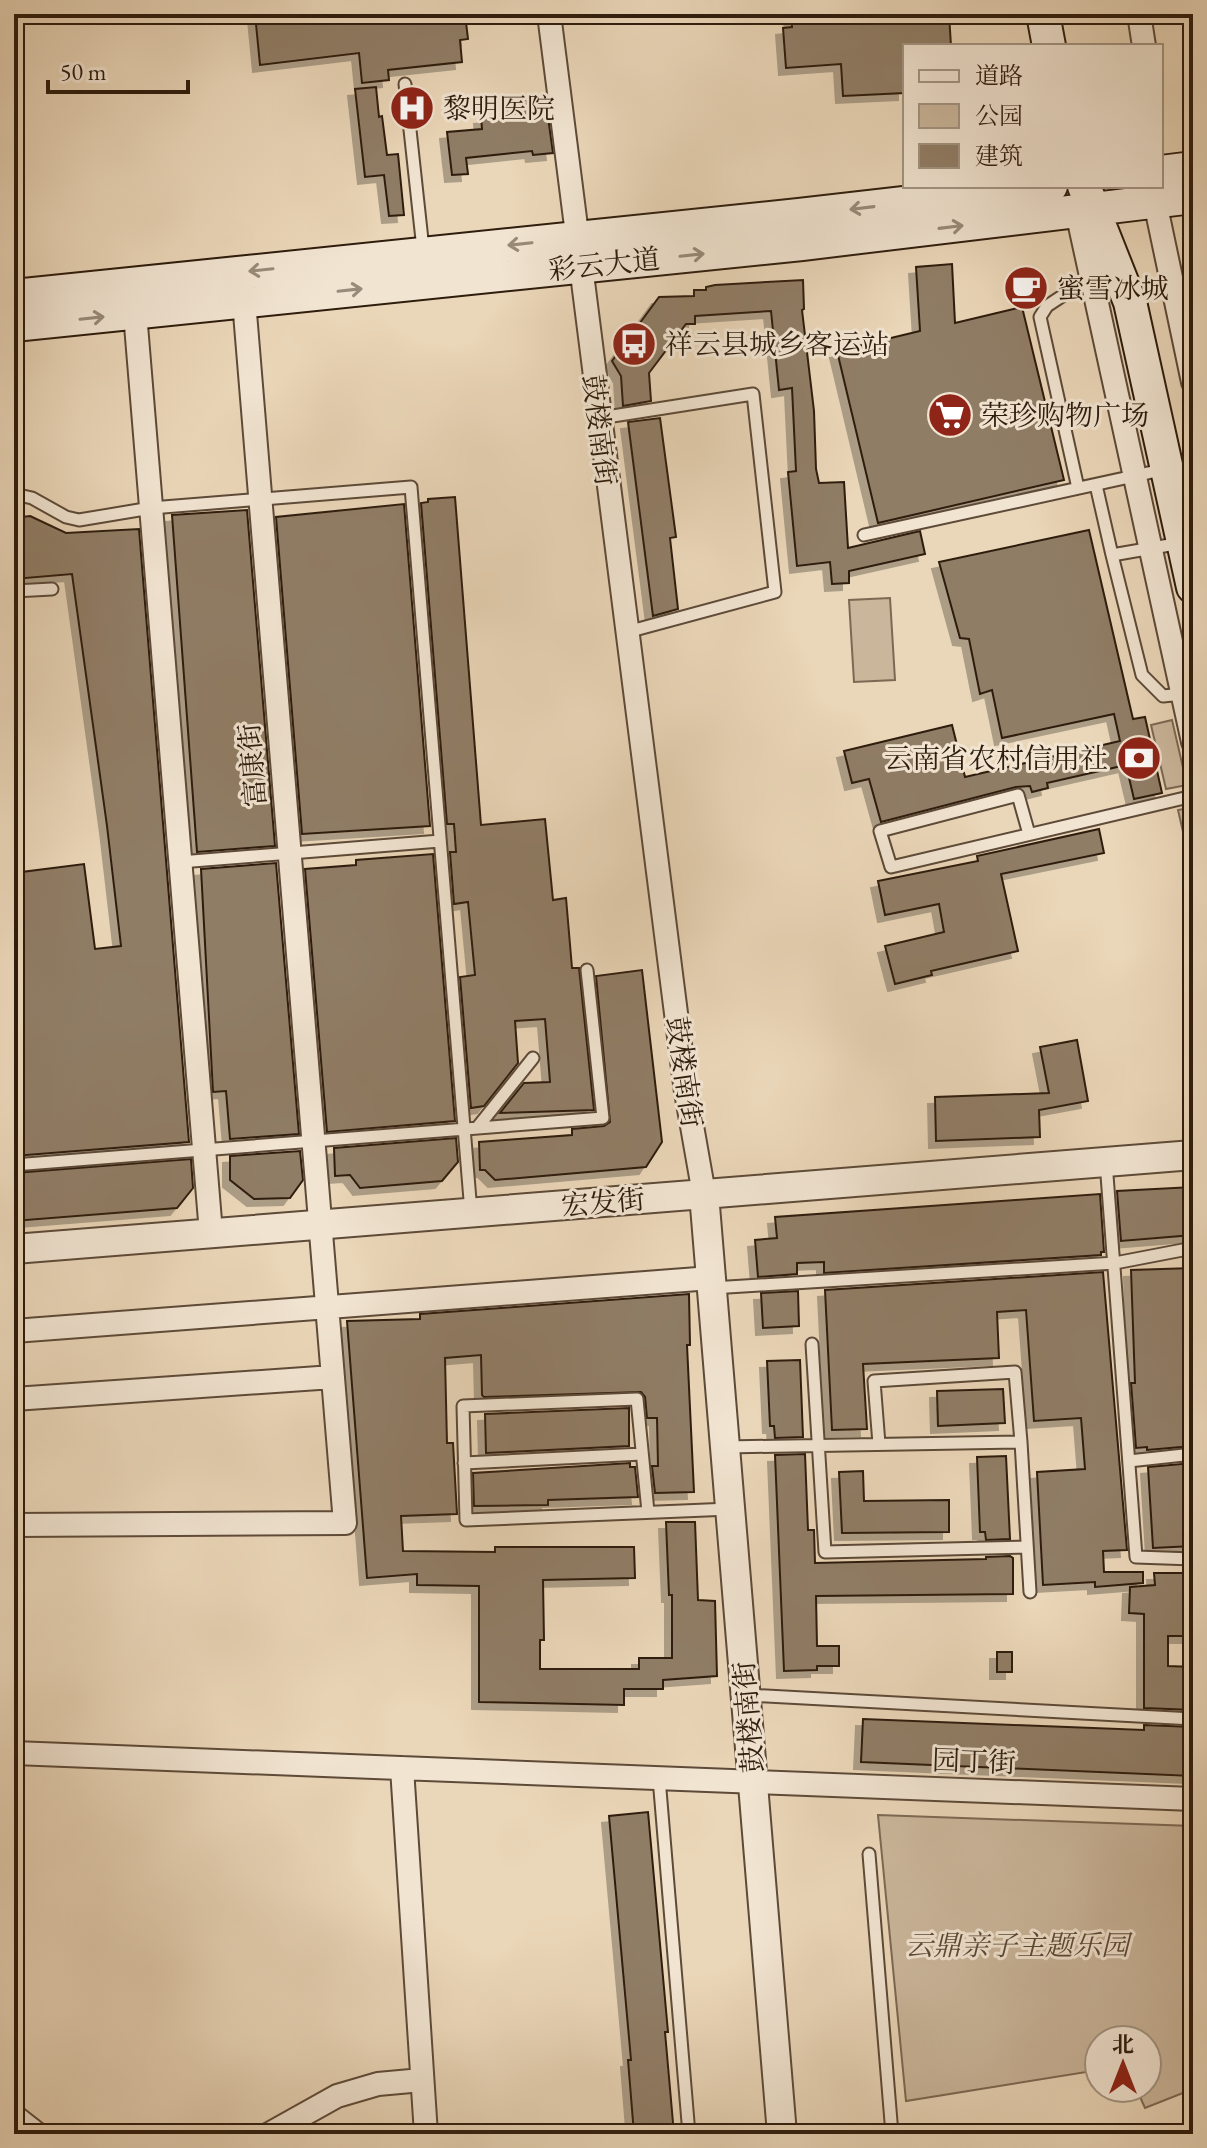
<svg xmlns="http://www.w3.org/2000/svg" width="1207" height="2148" viewBox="0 0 1207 2148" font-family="'EB Garamond','Noto Serif SC',serif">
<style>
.green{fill:#cab69b;stroke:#7c6954;stroke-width:2}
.building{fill:#907d66;stroke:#2e1c0d;stroke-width:2;filter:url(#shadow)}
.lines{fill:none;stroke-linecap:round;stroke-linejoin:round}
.service-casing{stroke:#5d4a38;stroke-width:15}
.minor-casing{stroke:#5d4a38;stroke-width:26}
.tertiary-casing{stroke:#5d4a38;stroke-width:32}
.secondary-casing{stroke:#2e1c0d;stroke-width:36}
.service{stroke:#f1e4d1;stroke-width:11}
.minor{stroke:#f1e4d1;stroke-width:22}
.tertiary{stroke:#f1e4d1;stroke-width:28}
.secondary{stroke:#f1e4d1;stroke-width:32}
.oneway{stroke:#998a79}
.labels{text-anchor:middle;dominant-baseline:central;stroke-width:6;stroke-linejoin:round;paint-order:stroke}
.poi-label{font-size:28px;fill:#2e1c0d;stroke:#f1e4d1;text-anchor:start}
.street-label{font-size:28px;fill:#2e1c0d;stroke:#f1e4d1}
.park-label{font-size:28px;font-style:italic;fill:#5d4a38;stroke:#f1e4d1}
</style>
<defs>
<filter id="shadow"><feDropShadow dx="-7" dy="7" stdDeviation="0" flood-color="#0004"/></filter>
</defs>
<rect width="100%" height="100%" fill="#ead6b8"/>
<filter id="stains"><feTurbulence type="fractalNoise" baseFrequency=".0025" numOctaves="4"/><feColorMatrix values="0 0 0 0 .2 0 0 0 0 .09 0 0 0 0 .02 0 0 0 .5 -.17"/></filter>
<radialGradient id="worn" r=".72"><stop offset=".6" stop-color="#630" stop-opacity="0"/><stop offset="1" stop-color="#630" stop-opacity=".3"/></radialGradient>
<path class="green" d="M890,598l5,82 -41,2 -5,-82z
M1172,720l15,65 -21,4 -15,-64z
M1189,808l4,18v49l-15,-65z
M878,1815l315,11v263l-48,19 -9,-20h11v-48h-48v30l-193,31z"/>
<path class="building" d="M255,14h37v7l64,-7h109l3,25 -8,1 2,22 -74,8 1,10 -27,3 -3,-30 -99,12z
M791,14h158l2,32h-46v47l-62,3 -2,-32 -55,4 -3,-40 9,-1z
M376,87l3,30 3,-1 5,39 11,-1 6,61 -15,1 -5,-41 -19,2 -10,-88z
M527,101v3l19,-2 7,51 -20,2 -1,-4 -66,7 2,16 -16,1 -5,-43 35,-3 -1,-12 22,-2 -1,-12z
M952,264l3,59 67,-16 42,173 -186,43 -41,-172 83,-20 -4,-64z
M803,280l1,29 -2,1 12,101 2,58 3,14 25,-1 4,66 72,-17 5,23 -76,17v12l-17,1 -2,-22 -33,4 -9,-94 8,-1 -4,-83 -13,2 -8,-79 -76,5v8h-9l-37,49 2,28 -28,5 -2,-30 -9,-15 47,-64 35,-1v-6h12v-3l9,-2z
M660,418l16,119 -6,1 8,71 -25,7 -25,-194z
M455,497l26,328 64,-6 8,81 13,-2 6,70h7l15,142 -94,3 24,-30 26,-1 -5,-63 -30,2 3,42 -34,43 -13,2 -11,-131 15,-2 -7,-73 -14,2 -4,-52h6l-2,-28h-7l-26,-321 7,-1v-3z
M404,504l26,322 -128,8 -26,-317z
M247,510l28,336 -78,6 -25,-337z
M30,516l36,17 73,-4 50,613 -175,14v-283l70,-9 11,85 26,-3 -14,-120 -35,-252 -58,5v-61z
M1089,530l44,189 12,-2 17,76 -28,6 -8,-34 -79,18 1,5 -16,4 -2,-6 -14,1 -135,35 -12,-43 -17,4 -8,-32 108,-26 13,52 155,-36 -6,-27 -112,24 -10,-48 -12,4 -11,-55 -9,-1 -21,-76z
M1099,829l5,24 -103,21 17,77 -87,20 1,4 -37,9 -10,-38 59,-14 -5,-28 -54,11 -7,-34 100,-20 -1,-5z
M433,854l22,267 -128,11 -22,-263 51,-4v-5z
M276,863l23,271 -69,5 -4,-48 -13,1 -12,-223z
M642,970l20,172 -16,25 -151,13 -10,-10h-5l-1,-28 93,-7v-6l32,-3 6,-4 -14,-146z
M1077,1040l11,61 -49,9 1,27 -104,4 -1,-44 114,-4 -9,-46z
M456,1138l2,24 -16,19 -82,7 -10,-13 -15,1 -1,-28z
M300,1151l3,29 -13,18 -36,1 -24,-19v-24z
M191,1159l2,29 -16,20 -163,13v-48z
M1193,1187v48l-72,6 -4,-50z
M1100,1194l4,58h-3v3l-277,18v-11l-27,1v11l-39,3 -3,-37 22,-2 -2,-21z
M1193,1268v178l-46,4v-3l-11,1 -5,-65h4l-4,-113z
M1103,1272l24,278 -24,1 1,21h39v11l-48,4v-5l-52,3 -6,-113 48,-3 -4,-51 -47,3 -8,-111 -29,2 2,46 -136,6 4,65 -35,1 -7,-140z
M798,1291l1,35 -36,2 -2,-35z
M689,1294l1,51h-3l7,147 -39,1 -3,-27h6l-1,-48h-10l-2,-21 -4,-5 -157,5 -2,-2 -1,-40 -36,3 2,85h6l4,71 -56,2 2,35 92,1v-5h139l1,31 -92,2 1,60h-4v29h99v-11h33v-63h-3l-3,-73h29l3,78 17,1 2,75 -54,4v9h-39v16l-145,-3v-116l-62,-1v-11l-50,4 -20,-257 73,-2v-5z
M800,1360l3,77 -28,1 -1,-12h-4l-3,-65z
M1003,1389l2,34 -67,3 -1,-35z
M629,1408v38l-143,7 -1,-39z
M805,1454l3,76h6l1,33 171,-4v-2l24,-1 3,2v36l-197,2 1,50h22v20h-22v4l-33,1 -9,-216z
M1006,1456l4,83 -24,1 -1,-8h-5l-3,-75z
M630,1463v4h5l3,30 -90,3v5l-74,1 -1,-33z
M1193,1463v83l-40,2 -5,-81z
M863,1471l1,30 85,-1v32l-107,1 -3,-61z
M1154,1573h39v63h-25v30l25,1v43l-49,-2v-94l-15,-1 1,-26 25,-2z
M997,1652h15v20h-15z
M863,1719l281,11v-5l49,2v49l-332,-14z
M648,1812l20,220h-3l9,102h-40l-6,-74h3l-22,-244z"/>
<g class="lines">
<g class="service-casing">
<path id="service" d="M405,84l18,165
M600,418l153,-24 22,198 -148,40
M1096,485l16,70
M1078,488l-38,-171 7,-11 44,-29
M14,494l18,4 34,19 13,3 72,-12 260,-21 60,725
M864,535l302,-66
M1181,543l-69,12 30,120 21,21 20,-2
M14,591l38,-2
M1029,834l-11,-39 -138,36 11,36 302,-71
M180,862l260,-21
M477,1128l56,-70
M1106,1162l30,395 57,2
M14,1165l589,-47 -16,-148
M712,1288l403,-25 78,-15
M812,1344l13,208 202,-5
M879,1444l-5,-63 141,-9 6,70
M726,1447l295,-5 9,150
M1129,1461l64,-7
M464,1463l178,-9
M648,1512l-11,-113 -174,7 3,114 264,-11
M746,1695l447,24
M659,1778l30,356
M869,1854l23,280"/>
</g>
<g class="minor-casing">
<path id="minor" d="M549,14l137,1078 18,102
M1139,14l5,32
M1155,202l38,180
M1077,212l116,530
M135,313l76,920
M14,1331l697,-53
M14,1399l319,-22
M14,1525l331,-2 -101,-1222
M14,1753l1179,46
M402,1768l24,366
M14,2116l23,18
M269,2134l68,-38 41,-12 44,-4"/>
</g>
<g class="tertiary-casing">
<path id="tertiary" d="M704,1194l78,940
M14,1249l1179,-94"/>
</g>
<g class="secondary-casing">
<path id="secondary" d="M1043,14l6,32
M1161,172l32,-4
M1084,186l46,116 63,285
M14,296l785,-81 252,-29
M14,325l788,-81 391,-47"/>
</g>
<use href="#service" class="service"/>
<use href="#minor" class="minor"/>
<use href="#tertiary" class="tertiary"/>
<use href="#secondary" class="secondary"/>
</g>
<defs><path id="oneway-shaft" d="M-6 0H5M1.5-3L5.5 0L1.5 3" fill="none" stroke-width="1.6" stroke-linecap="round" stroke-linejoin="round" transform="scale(2)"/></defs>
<g class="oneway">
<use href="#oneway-shaft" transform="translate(862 208) rotate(173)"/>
<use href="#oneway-shaft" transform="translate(951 227) rotate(-7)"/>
<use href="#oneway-shaft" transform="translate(520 244) rotate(174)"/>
<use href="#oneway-shaft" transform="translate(692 255) rotate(-6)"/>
<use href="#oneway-shaft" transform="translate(261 270) rotate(174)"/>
<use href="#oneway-shaft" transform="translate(350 290) rotate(-6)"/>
<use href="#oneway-shaft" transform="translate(92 318) rotate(-6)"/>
</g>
<defs>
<g id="hospital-disc" transform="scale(2.3)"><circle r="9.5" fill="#8f2418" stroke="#f1e4d1"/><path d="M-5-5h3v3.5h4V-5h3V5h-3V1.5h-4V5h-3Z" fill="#fff"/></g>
<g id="cafe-disc" transform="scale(2.3)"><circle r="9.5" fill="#8f2418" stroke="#f1e4d1"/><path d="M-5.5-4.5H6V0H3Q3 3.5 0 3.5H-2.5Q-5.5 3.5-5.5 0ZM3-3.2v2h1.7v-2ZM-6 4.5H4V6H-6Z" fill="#fff"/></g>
<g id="bus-disc" transform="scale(2.3)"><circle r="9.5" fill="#8f2418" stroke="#f1e4d1"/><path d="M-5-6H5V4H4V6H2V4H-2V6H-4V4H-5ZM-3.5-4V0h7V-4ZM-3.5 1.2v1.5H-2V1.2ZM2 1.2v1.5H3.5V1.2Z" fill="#fff"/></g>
<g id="supermarket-disc" transform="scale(2.3)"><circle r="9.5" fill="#8f2418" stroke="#f1e4d1"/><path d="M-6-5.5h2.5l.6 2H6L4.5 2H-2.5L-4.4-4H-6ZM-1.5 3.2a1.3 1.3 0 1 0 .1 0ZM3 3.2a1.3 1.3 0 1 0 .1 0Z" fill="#fff"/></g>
<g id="bank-disc" transform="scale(2.3)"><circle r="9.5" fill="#8f2418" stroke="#f1e4d1"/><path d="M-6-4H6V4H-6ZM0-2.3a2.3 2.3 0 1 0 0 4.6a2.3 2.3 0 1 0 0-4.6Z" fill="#fff"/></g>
</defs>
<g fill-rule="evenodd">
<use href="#hospital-disc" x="412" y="108"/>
<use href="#cafe-disc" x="1026" y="288"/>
<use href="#bus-disc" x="634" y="344"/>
<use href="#supermarket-disc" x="950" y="415"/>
<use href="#bank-disc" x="1139" y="758"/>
</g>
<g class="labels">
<g class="poi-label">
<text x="443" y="108">黎明医院</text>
<text x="1057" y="288">蜜雪冰城</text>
<text x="665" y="344">祥云县城乡客运站</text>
<text x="981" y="415">荣珍购物广场</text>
<text x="1108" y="758" text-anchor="end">云南省农村信用社</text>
</g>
<g class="street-label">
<text transform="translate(604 264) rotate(-6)">彩云大道</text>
<text transform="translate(600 430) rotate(83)">鼓楼南街</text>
<text transform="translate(252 765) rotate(-95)">富康街</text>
<text transform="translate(685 1072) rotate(82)">鼓楼南街</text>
<text transform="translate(603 1202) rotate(-5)">宏发街</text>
<text transform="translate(748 1717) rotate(-95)">鼓楼南街</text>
<text transform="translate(974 1761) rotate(2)">园丁街</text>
</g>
<g class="park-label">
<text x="1017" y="1945">云鼎亲子主题乐园</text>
</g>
</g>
<rect width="1207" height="2148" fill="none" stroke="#ead6b8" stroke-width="48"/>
<rect x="16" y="16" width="1175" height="2116" fill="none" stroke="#2e1c0d" stroke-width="4"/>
<rect x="24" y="24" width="1159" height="2100" fill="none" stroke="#2e1c0d" stroke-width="2"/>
<rect x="903" y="44" width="260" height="144" fill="#f1e4d1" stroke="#a39483" stroke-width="2"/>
<rect x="919" y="70" width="40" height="12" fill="#f1e4d1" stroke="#a39483" stroke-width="2"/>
<text x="975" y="84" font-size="24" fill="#2e1c0d">道路</text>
<rect x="919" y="104" width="40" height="24" fill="#cab69b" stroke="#a39483" stroke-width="2"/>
<text x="975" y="124" font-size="24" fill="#2e1c0d">公园</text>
<rect x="919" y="144" width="40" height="24" fill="#907d66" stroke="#a39483" stroke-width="2"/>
<text x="975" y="164" font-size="24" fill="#2e1c0d">建筑</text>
<g transform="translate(1123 2064)"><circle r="38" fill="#f1e4d1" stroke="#a39483" stroke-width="2"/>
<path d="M0-6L14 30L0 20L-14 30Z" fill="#8f2418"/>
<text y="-12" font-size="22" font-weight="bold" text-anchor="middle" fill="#2e1c0d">北</text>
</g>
<path d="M48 80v12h140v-12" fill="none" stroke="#2e1c0d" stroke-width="4"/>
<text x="60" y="80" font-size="24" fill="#2e1c0d" stroke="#f1e4d1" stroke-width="6" paint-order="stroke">50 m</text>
<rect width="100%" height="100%" filter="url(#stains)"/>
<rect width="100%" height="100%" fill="url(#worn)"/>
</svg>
